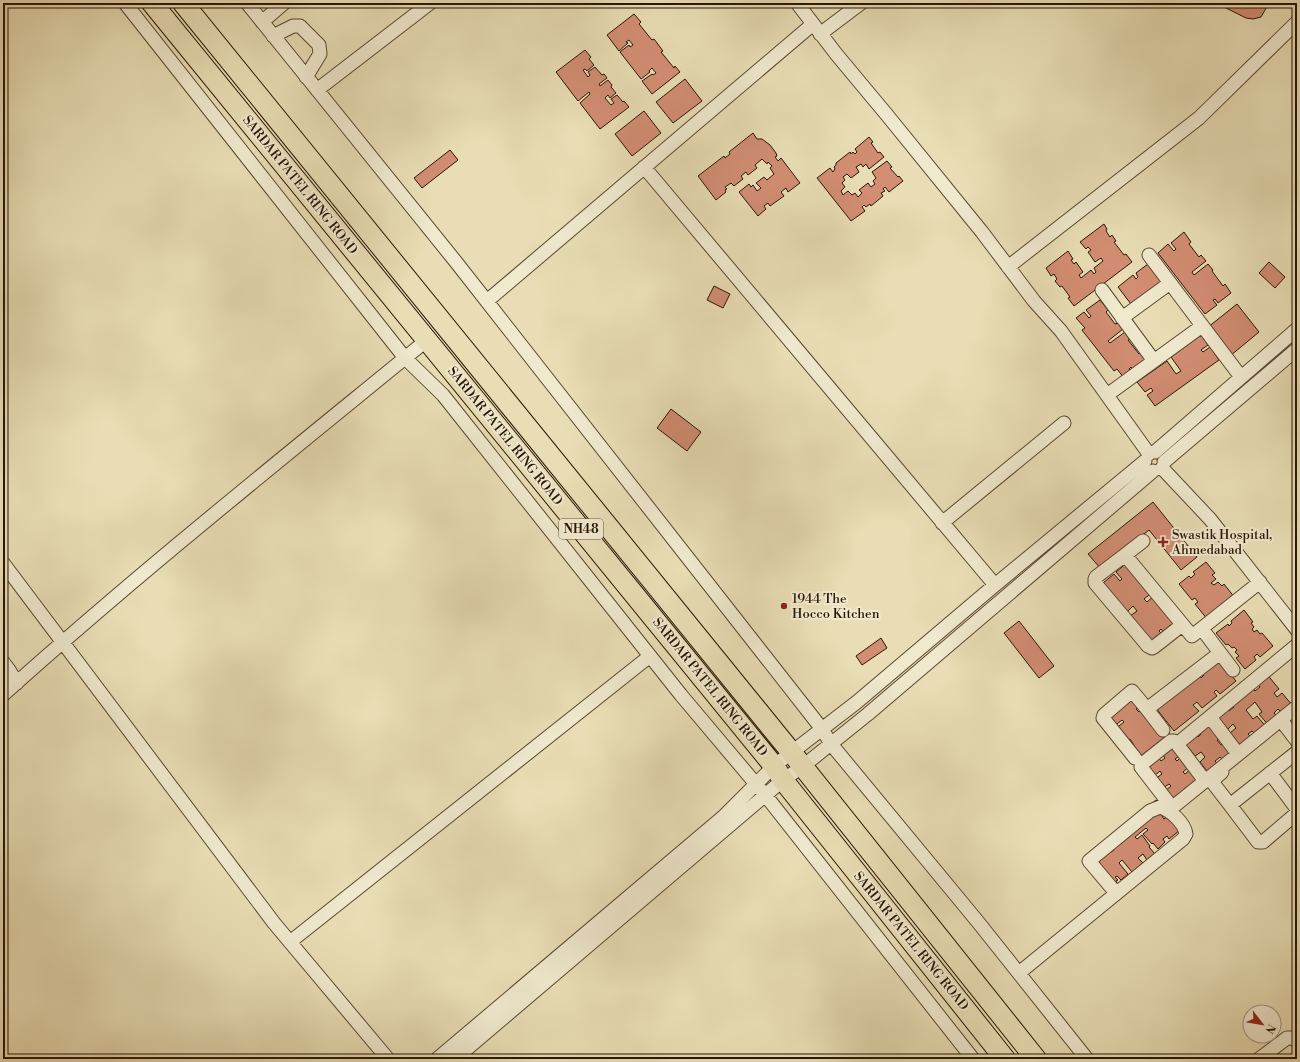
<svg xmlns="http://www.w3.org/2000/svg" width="1300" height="1062" viewBox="0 0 1300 1062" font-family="'Libre Bodoni',serif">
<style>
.building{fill:#d28d73;stroke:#291504}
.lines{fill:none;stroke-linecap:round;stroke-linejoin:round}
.minor-casing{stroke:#594730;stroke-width:15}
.highway-casing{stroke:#291504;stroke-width:22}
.minor{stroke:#f0e9ce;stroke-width:13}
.highway{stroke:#e8ddb4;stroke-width:20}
.poi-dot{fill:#8f2418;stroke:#f0e9ce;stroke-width:1.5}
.labels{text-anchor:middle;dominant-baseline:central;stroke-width:4;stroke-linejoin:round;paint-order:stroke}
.shield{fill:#f0e9ce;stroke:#655541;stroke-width:1}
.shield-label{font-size:12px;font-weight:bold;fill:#291504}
.street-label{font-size:13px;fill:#291504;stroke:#f0e9ce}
.poi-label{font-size:13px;fill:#291504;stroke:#f0e9ce;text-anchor:start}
</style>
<rect width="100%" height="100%" fill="#e8ddb4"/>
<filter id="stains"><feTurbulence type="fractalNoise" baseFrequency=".005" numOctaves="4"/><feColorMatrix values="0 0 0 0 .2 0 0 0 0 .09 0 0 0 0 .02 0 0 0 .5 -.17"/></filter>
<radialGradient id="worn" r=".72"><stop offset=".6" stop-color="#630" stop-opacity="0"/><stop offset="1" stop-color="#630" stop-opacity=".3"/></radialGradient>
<path class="building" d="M1216,3h53l-8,14 -8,2 -7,-1z
M634,14l7,8 -2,2 13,16 2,-1 9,12 -2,1 13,16 1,-2 5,6 -28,22 -10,-13 10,-7 1,1 3,-2 -4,-5 -3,3 1,1 -9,7 -21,-27 9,-7 1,2 3,-2 -4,-5 -3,2 2,1 -9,8 -12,-16z
M585,50l6,7 -2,2 5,6 -7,6 -2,-2 -2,1 5,7 2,-2 -2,-3 7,-5 7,8 2,-1 3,4 -8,6 1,2 8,-6 4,5 -1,2 5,6 -6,5 -2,-3 -3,3 6,7 3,-2 -3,-4 6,-4 6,7 1,-1 5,6 -29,22 -20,-26 10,-9 -1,-2 -11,9 -22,-29z
M685,79l17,22 -29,22 -17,-21z
M644,111l17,22 -29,23 -17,-22z
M753,133l4,6h5l8,6 6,8 1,3 -2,1 3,4 3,-3 19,25 -12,9 -2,-4 -5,4 3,4 -14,10 -2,-3 -4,3 2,3 -8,7 -19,-24 10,-8 2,3 2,-2 4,6 4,-3 -5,-5 8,-6 3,3 7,-6 -4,-6 2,-2 -4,-4 -1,2 -5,-5 -7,6 2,3 -9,7 -2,-3 -5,4 2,3 -9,7 -3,-3 -6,4 2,2 -2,1 1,2 -10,8 -18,-24 26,-20 1,2 5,-4 -1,-2z
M869,137l4,5 -2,1 7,10 2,-1 4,5 -15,12 -3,-5 -3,3 -2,-3 -5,3 3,5 -8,6 -4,-4 -4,3 2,3 -3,3 3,4 -4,4 2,4 5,-4 4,4 3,-2 3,4 4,-4 -3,-3 9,-7 3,4 4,-3 -2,-3 3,-3 -4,-6 15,-11 5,6 -2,1 8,9 1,-1 4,5 -14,11 -4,-5 -2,2 2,2 -4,2 2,3 -12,10 -1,-2 -4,3 -2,-2 -2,2 3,4 -14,10 -34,-43 13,-10 3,4 2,-3 -1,-2 2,-2v-2l14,-11 1,2 2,-2 2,2 2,-2 -2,-3z
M450,150l8,10 -36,28 -8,-10z
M1104,224l3,5 -1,2 4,6 2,-2 4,6 -2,1 10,13 2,-1 6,8 -58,44 -6,-8 2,-1 -8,-11 -2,1 -5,-6 2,-2 -3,-5 -3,2 -5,-8 22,-17 5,8 -2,1 3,4 2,-2 7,10 -4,3 2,3 10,-8 3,4 2,-2 -2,-4 9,-7 -2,-3 -6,4 -7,-10 3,-2 -3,-3 -2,2 -6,-7z
M1184,232l7,10 -2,2 10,13 2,-2 5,6 -14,11 2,3 14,-11 5,6 -1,1 11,15 2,-2 6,9 -13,10 -3,-4 -2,1 4,5 -12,9 -47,-61 10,-9 6,7 2,-2 -5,-6z
M1152,261l16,20 -34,27 -16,-21 15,-12 3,4 2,-2 -2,-4z
M1269,262l16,15 -10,11 -16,-15z
M714,286l16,8 -7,14 -16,-8z
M1100,300l8,10 -2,2 9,12 3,-1 5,6 -15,12 2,2 15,-11 5,7 -2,1 11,14 2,-2 6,8 -14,10 -2,-3 -2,2 2,3 -7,6 -7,-9 -3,2 -32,-41 3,-2 -9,-10 8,-6 5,6 2,-2 -5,-6z
M1237,304l22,28 -29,24 -23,-28z
M1201,335l7,10 -7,5 2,2 7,-5 9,13 -64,46 -8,-11 6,-4 -2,-3 -6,4 -8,-10 30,-21 9,13 5,-3 -10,-14z
M671,409l30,23 -14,19 -30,-23z
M1153,502l44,55 -16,13 -32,-40 -48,39 -13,-15z
M1128,562l25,30 -9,7 3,3 8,-7 24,29 -13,11 -5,-6 -2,2 5,5 -10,9 -24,-29 7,-5 -4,-5 -6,6 -24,-29 11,-9 6,7 2,-2 -6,-7z
M1206,562l9,11 -3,2 4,4 -5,4 3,2 4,-3 4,4 2,-2 11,14 -27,22 -13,-16 3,-2 -3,-4 -3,2 -13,-16 10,-8 2,2 4,-4 -2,-2z
M1244,610l9,12 -2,1 3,4 -2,2 2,3 3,-2 3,4 2,-1 11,13 -13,11 -3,-3 -3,3 2,3 -11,9 -9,-11 3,-2 -4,-4 2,-2 -3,-3 -2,1 -4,-4 -2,1 -10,-12 12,-9 1,2 3,-3 -1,-2z
M1019,621l35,45 -15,12 -35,-45z
M881,638l6,10 -25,17 -6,-9z
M1217,658l19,23 -16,13 -4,-4 -2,2 3,4 -15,12 -5,-6 -4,3 6,6 -25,20 -18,-23 42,-34 3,4 3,-3 -3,-4z
M1266,673l13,16 -5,4 3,4 5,-4 11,13 -10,8 -5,-5 -4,4 4,5 -9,8 -10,-12 3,-2 -7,-10 -9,8 7,9 4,-3 10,12 -10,8 -5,-5 -4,3 5,5 -11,9 -12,-15 6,-5 -3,-4 -6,6 -12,-15 11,-9 3,5 5,-4 -3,-5 20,-16 4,5 5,-4 -4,-5z
M1134,695l6,11 -4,3 3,3 5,-4 9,13 -3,3 3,4 3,-3 5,3 6,8 -28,22 -9,-10 4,-3 -4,-6 -4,3 -11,-13 9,-7 -2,-2 -9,7 -7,-10z
M1208,721l13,16 -4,3 4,5 4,-3 10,12 -10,8 -5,-5 -5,4 5,6 -10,8 -10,-13 5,-5 -4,-5 -6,4 -12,-15 10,-9 5,5 3,-3 -4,-5z
M1170,742l11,13 -6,4 2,2 5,-5 8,10 -7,6 2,2 7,-6 10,14 -14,7 -2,-2 -2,3 1,1 -9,13 -11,-13 6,-5 -2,-2 -6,4 -8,-9 7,-5 -2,-3 -6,5 -11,-12 15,-7 3,4 4,-3 -3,-4z
M1156,800l10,13 -4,3 2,3 4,-3 12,14 -11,9 -2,-3 -4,3 2,3 -7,7 -5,-6 -1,1 -9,-10 5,-4 -2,-2 -11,9 2,2 5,-4 8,11 -1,1 6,7 -8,6 -4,-6 -5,4 5,5 -11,9 -10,-12 -3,3 9,11 -7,6 -4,-4 -2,1 3,3 -2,1 1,2 -10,9 -25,-32 21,-17 8,9 3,-2 -8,-10z"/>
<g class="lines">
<g class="minor-casing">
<path id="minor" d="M125,3l280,355 38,37 238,300 85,101 207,263
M247,3l209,259 366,467 9,15 147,178 109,137
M797,3l40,52 50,60 95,117 52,69 27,30 88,123
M262,22l22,-19
M820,34l41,-31
M273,36l20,-10h7l19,19 1,9 -14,23
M317,90l113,-87
M644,167l351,418
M1149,255l92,122
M1008,267l191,-149 98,-96
M1102,290l52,71
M487,301l326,-277
M1122,318l48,-35
M1107,395l95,-69
M1155,452l142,-123
M1164,462l133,-113
M1162,468l48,51 87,111
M942,523l122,-100
M1143,541l-18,14 67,81 68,-54
M1125,555l-29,22 -1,2v4l53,63 4,2 2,-1 28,-22
M3,563l271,360 114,136
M1202,629l31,41
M3,662l6,8 8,13
M3,695c137,-123 281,-238 424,-355
M1147,709l16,21
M1294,709l-121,98 -2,-1 -30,-39 1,-3 29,-23h3l3,3 120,-99
M1210,717l28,37
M1284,724l13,17
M1177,744l28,37
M1135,758l-32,-40 1,-3 28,-24 15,18 73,-56
M1222,772l-8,7 -1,4 17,22 67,-53
M1270,773l27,36
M1230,805l28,37h5l34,-29
M290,942l360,-286
M1019,973l164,-134 3,-5c-2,-12 -15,-23 -26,-27l-10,4 -61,50 27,32
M437,1059l286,-242 51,-51 83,-64 138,-117 150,-124
M455,1059l328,-279 19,-13 66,-53 285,-243
M1259,1059l28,-21h5l5,3"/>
</g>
<g class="highway-casing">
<path id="highway" d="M152,3l622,763 9,14 222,279
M183,3l609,750 244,306"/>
</g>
<use href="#minor" class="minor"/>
<use href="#highway" class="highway"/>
</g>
<g class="poi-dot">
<path d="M1161 536h4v4h4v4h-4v4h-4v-4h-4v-4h4z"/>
<circle cx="784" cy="606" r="4"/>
</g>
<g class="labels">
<rect class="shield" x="559" y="519" width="44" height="20" rx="3"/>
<g class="shield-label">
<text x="581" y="529">NH48</text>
</g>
<g class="street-label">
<text transform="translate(300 185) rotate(51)">SARDAR PATEL RING ROAD</text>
<text transform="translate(505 436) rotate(51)">SARDAR PATEL RING ROAD</text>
<text transform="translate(710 687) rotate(51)">SARDAR PATEL RING ROAD</text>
<text transform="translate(911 941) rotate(51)">SARDAR PATEL RING ROAD</text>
</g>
<g class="poi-label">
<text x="1172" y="535">Swastik Hospital,<tspan x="1172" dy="15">Ahmedabad</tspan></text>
<text x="792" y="599">1944 The<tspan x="792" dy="15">Hocco Kitchen</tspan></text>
</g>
</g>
<rect width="1300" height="1062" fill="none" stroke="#e8ddb4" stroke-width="16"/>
<rect x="4" y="4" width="1292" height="1054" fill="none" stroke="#291504" stroke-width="2"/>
<rect x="8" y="8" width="1284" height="1046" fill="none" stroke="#291504"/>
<g transform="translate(1262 1024) rotate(121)"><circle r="19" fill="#f0e9ce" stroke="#a0947d"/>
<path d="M0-3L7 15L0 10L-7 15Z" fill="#8f2418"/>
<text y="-6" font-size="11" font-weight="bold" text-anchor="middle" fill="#291504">N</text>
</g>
<rect width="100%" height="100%" filter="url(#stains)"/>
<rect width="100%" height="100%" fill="url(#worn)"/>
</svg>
